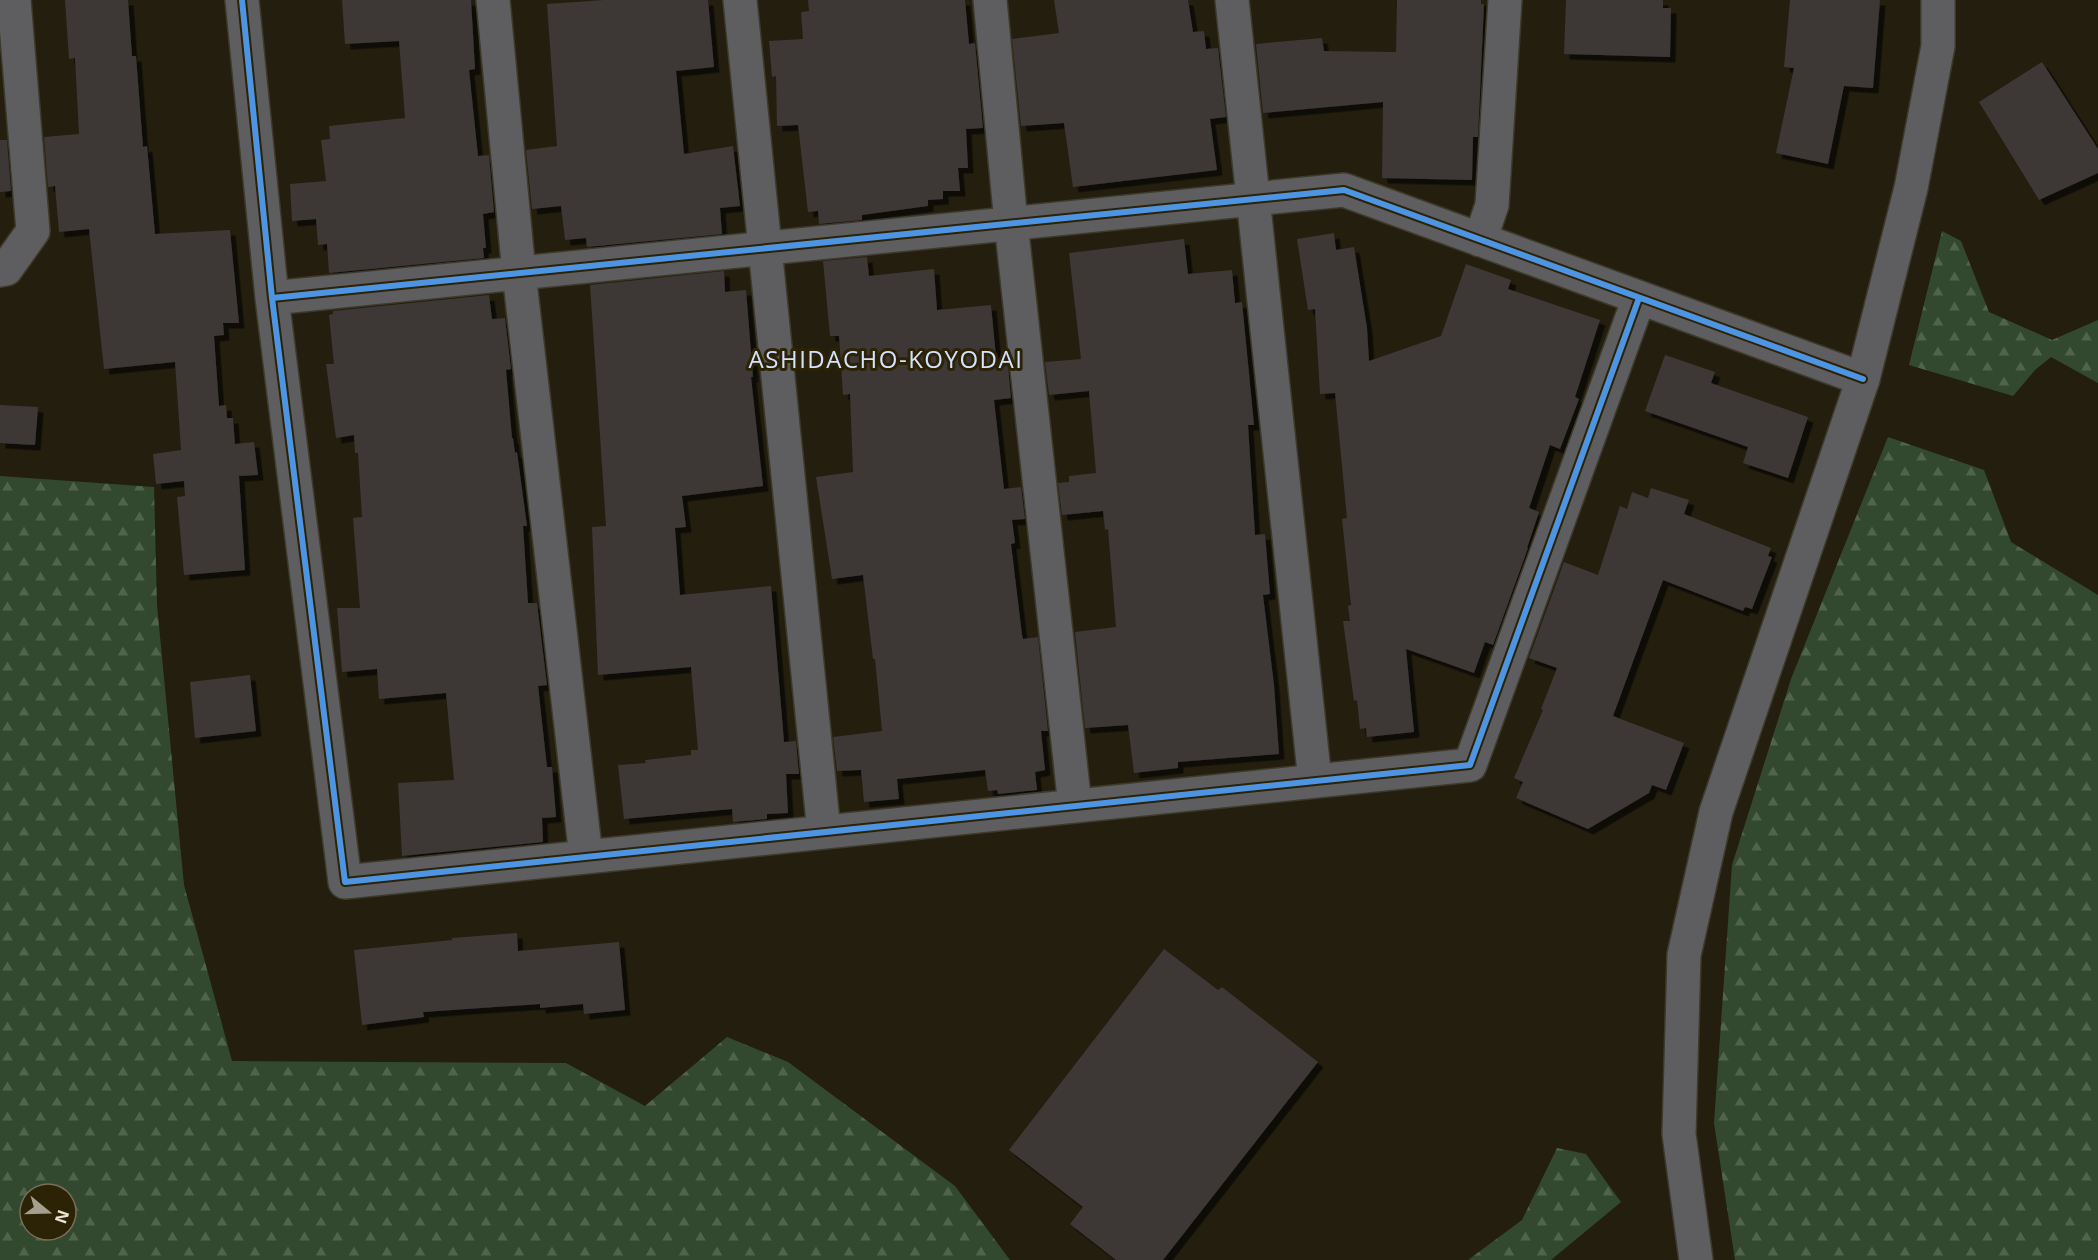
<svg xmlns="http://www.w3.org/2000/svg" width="2098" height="1260" viewBox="0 0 2098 1260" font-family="'Open Sans',sans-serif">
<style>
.forest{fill:url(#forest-firs);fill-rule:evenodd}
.building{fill:#3c3736;filter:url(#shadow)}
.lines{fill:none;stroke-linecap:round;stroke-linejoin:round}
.minor-casing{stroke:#3d392b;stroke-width:36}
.tertiary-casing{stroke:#3d392b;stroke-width:36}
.minor{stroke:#5e5e60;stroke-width:33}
.tertiary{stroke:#5e5e60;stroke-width:33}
.cycleway-casing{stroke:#2c2205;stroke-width:10}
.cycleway{stroke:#4d94e3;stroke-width:6}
.labels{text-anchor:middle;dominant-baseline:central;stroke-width:6;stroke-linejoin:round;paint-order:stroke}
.quarter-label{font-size:24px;letter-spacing:1.5px;fill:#d5e2fd;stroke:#2c2205}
</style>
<defs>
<pattern id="forest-firs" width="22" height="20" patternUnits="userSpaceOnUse" patternTransform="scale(1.5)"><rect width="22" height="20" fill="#324930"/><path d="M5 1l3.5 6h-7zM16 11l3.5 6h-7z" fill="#50634d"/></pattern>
<filter id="shadow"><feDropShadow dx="5.5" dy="5.5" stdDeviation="0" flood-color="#0009"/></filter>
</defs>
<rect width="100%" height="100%" fill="#231e0e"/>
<path class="forest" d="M1942,231l19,10 28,71 63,28 46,-20v63l-47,-26 -16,13 -22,26 -104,-31z
M1888,437l96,33 27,72 87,53v665h-363l-21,-137 18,-258 59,-186z
M0,476l154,11 3,118 27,280 48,176 334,2 79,43 82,-69 61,25 167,124 55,74h-1010zM30,1194h36v36h-36z
M1557,1148l29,6 35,48 -70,58h-83l54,-40z"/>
<path class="building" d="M65,0h63l4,56h4l7,91 4,-1 8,88 75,-4 9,93h-16l1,12 -10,1 5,70 7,-1 1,13h6l2,26 19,-2 4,33 -19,1 6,94 -61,5 -7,-78 8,-1 -1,-15 -28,3 -3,-30 28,-4 -6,-88 -71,7 -15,-140 -30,3 -4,-46 -7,1 -4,-50 35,-3 -4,-76 -6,1z
M342,0h129l4,69 -6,1 9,86 11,-1 5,57 -11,2 3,34h-3l1,10 -155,15 -2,-29 -9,1 -2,-26 -24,2 -2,-37 36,-3 -5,-41 9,-1 -1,-13 76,-8 -6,-77 -54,3z
M604,0h104l6,67 -38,4 8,83 49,-8 7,60 -20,2 2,26 -135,13 -1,-9 -21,2 -4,-34 -29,3 -6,-59 31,-4 -10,-142z
M808,0h157l4,44 6,-1 8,85 -17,1 2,39h-10l2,23h-17v8l-15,1v6l-66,9v5l-43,4 -1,-13 -10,1 -10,-87 -21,1 -1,-50 -4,1 -3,-36 34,-2 -2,-27 8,-1z
M1054,0h134l5,32 11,-1 2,18 12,-1 8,69 -16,2 7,51 -144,17 -9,-64 -43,3 -9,-87 47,-6z
M1397,0h84v4h3l-6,133h-5l-1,43 -90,-2 1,-76 -120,11 -7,-69 66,-6 2,13 72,1z
M1566,0h97v8h8l-1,49 -106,-3z
M1790,0h90l-7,88 -29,-2 -16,78 -52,-11 18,-85 -10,-1z
M2042,62l56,87v24l-59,27 -60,-98z
M0,140h7l4,51 -11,1z
M1334,233l2,17 18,-3 13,81 2,33 72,-25 25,-72 45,16 -3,9 92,31 -25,77 4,2 -19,50 -10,-4 -21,63 10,4 -12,36h1l-35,97 -8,-3 -11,31 -68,-24 8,83 -47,5 -1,-9 -6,1 -3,-29 -3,1 -11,-80h7l-2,-15 3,-1 -9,-86 5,-1 -12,-125 -15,1 -5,-85 -7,1 -11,-71z
M1184,239l4,35 44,-4 3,33 7,-1 12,123h-6l7,110 10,-1 5,60 -7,1 11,90 5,69 -101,8v6l-44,5 -6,-48 -43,3 -10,-96 41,-5 -8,-98 -3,1 -2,-19 -41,4 -4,-32 11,-1v-6l27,-3 -7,-82 -40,4 -4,-33 36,-3 -12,-106z
M867,257l2,19 65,-7 3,41 54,-5 6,62 11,-1 3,32 -17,2 10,89 17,-2 4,32 -13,1 3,23 -4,1 11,91 1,4 15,-2 10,94h-7l4,39 -10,2 2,18 -39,4 -1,-4 -9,1 -3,-21 -88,9 2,20 -35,3 -3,-32 -24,1 -4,-34 49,-6 -7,-72h-2l-10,-84 -31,4 -16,-102 37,-5 -3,-78 -7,1 -4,-59h-9l-7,-75z
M724,271l1,21 21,-2 7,87h-2l12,109 -81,10 4,31 -11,1 5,67 91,-9 13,156 12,-1 3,33h-13l2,39 -21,1v5l-34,3 -1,-13 -108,10 -6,-54 28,-2 -1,-3 46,-5v-5h7l-7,-83 -93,8 -6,-148 14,-1 -16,-241z
M489,295l3,24 13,-1 6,51 -5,1 6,68h1l2,15 2,-1 10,74h-4l5,77h9l10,82 -9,1 9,81h5l4,50 -14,1 1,24 -141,14 -4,-73 56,-3 -8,-87 -67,6 -2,-30 -35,3 -5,-64h23l-7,-90 9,-1 -4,-64h-3l-1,-18 -18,3 -10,-74h8l-5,-49 4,-1v-3z
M1665,355l50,17 -4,11 97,34 -20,61 -45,-15 5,-16 -103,-36z
M0,405l38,2 -3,38 -35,-2z
M1651,488l38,12 -5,14 87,34 -3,8 4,1 -20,52 -7,-2 -2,4 -80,-31 -50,136 71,27 -18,47 -14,-5 -3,8 -61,36 -72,-31 7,-16 -9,-4 29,-68 -2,-1 16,-41 -28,-10 35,-96 34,13 22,-69 7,3 5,-17 16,6z
M250,675l6,56 -61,7 -5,-56z
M517,933l1,18 101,-9 6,68 -41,4 -1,-10 -43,4v-4l-117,8 1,5 -62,8 -8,-75 98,-10v-2z
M1164,949l54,41 4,-3 96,75 -155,198h-47l-46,-36 13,-17 -74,-57z"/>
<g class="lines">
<g class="minor-casing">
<path id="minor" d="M242,0l30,298 73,584 1125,-117 169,-467
M493,0l26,273 67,584
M740,0l84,832
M990,0l21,223 64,583
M1232,0l83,781
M1480,240l12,-35 13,-205
M0,270l6,-1 27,-38 -19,-231
M272,298l1072,-108 519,189"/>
</g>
<g class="tertiary-casing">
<path id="tertiary" d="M1696,1260l-17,-126 5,-179 32,-143 147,-433 48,-191 27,-142v-46"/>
</g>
<use href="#minor" class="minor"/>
<use href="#tertiary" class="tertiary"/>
<g class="cycleway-casing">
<path id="cycleway" d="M242,0l30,298 73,584 1125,-117 169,-467
M272,298l1072,-108 519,189"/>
</g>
<use href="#cycleway" class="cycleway"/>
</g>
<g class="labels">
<g class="quarter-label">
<text x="886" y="358">ASHIDACHO-KOYODAI</text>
</g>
</g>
<g transform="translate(48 1212) rotate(109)"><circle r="28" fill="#2c2205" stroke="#787057" stroke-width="1.5"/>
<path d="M0-4.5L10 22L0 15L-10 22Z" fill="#a49f8e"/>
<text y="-9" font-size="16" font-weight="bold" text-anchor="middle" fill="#e9e4d3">N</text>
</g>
</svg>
